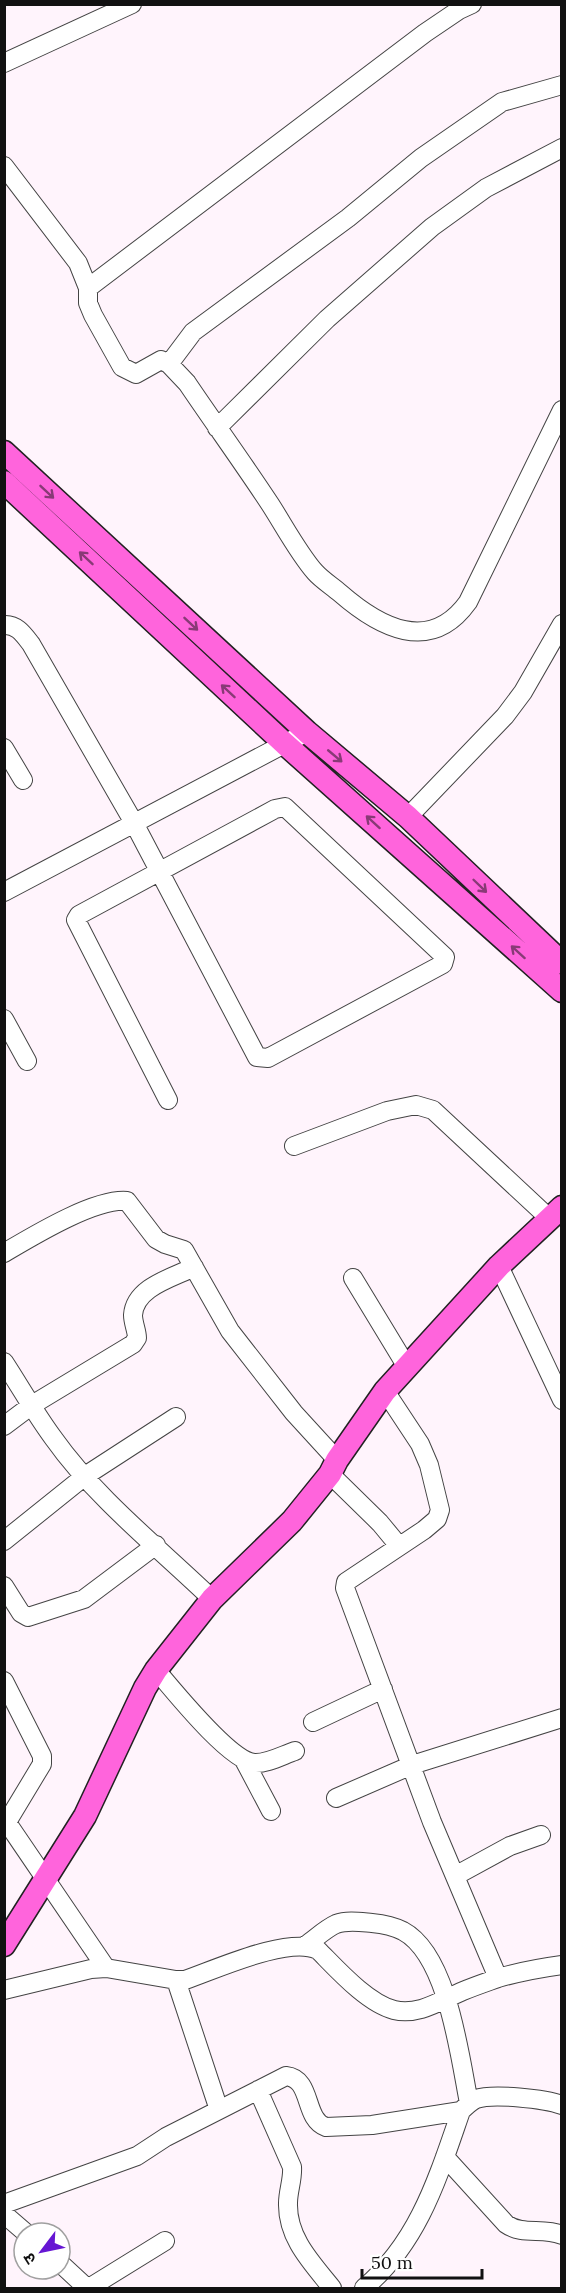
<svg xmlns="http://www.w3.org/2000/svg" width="566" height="2293" viewBox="0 0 566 2293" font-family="Lora,'Noto Sans Devanagari',serif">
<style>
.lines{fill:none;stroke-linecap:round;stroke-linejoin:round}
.minor-casing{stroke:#444;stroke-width:20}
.major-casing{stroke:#222;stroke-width:25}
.minor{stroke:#fff;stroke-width:18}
.major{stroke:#ff64dc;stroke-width:22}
.oneway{stroke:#883a76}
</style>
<rect width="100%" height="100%" fill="#fff4fc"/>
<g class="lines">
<g class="minor-casing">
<path id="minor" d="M4,63l128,-59
M4,166l74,97 10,25v15l5,12 29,52 14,7 25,-14 8,4 18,19c27,40 56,80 83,121 13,20 29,50 45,68 7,8 17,14 25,21 39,34 90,62 128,9l94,-192
M88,288l337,-255 34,-23 13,-6
M169,364l24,-32 155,-114 73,-60 81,-56 60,-17
M217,428l110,-109 105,-92 54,-39 76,-40
M4,625c13,-1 20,10 27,19l103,179 123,234 11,1 175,-94 2,-7 -160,-150 -10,2 -196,106 -3,5 92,180
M4,748l19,32
M408,817l97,-101 18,-24 39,-68
M4,892l303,-160
M4,1019l23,42
M294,1146l93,-35 29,-6 17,5 117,109
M4,1253c29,-17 91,-55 123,-52l29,38 9,5 19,6 46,81 64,82 43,47
M499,1266l63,134
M353,1278l54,89
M4,1362c17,26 32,53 50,77 41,58 106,110 158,160
M385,1391l35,53 9,21 11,45 -3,9 -13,11 -78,52 -1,6 87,234 66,156
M4,1426l28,-21 101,-61 4,-6c0,-7 -4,-15 -4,-23 2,-28 39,-37 61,-48
M330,1474l50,49 19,23
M4,1541l81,-65 91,-59
M4,1586l17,27 7,4 56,-18 72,-54
M156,1670c18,21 73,90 98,93 13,1 29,-8 41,-12
M4,1681l38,75v8l-35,58
M313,1722l70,-33
M244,1760l27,51
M336,1798l76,-33 150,-47
M4,1818l102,150
M455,1876l55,-30 31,-11
M306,1945c9,-6 19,-16 30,-21 11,-4 24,-2 36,-1 10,1 23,4 31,8 45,24 57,127 66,172
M176,1980l43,130
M4,1990l87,-21 15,-1 70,12h9c32,-11 103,-44 133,-30 19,19 49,53 76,60 25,6 47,-10 69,-19 12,-5 24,-9 35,-13 21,-6 42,-10 64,-13
M258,2090l34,77c1,12 -4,24 -4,36 -1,35 24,60 44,85
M445,2157l61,67c17,12 36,3 56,11
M4,2204l133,-48 29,-19 120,-61c27,3 17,43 40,51l46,-2 89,-14
M4,2214l22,19
M60,2263l27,25
M89,2288l76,-47
M364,2288c55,-46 74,-111 97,-177 5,-5 9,-9 15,-12 17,-6 69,0 86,6"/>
</g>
<g class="major-casing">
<path id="major" d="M4,452l303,280 101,85 154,146
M4,482l281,262 277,247
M4,1945l81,-129 60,-128 11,-18 56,-71 80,-78 38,-47 7,-14 48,-69 114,-125 63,-59"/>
</g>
<use href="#minor" class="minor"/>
<use href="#major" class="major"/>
</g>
<defs><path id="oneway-shaft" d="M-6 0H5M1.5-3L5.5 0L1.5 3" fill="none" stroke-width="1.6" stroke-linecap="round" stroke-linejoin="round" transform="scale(1.5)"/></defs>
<g class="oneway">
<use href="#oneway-shaft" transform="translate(47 492) rotate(43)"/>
<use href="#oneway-shaft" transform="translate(86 558) rotate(-137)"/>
<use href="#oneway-shaft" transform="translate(191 624) rotate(43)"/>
<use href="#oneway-shaft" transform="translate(228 691) rotate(-137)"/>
<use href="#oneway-shaft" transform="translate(335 756) rotate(40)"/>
<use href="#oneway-shaft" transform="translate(373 822) rotate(-138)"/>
<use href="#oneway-shaft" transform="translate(480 886) rotate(44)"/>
<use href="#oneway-shaft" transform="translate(518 952) rotate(-138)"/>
</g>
<rect width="566" height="2293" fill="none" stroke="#111111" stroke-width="12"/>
<g transform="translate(42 2251) rotate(238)"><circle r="28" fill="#ffffff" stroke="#a0a0a0" stroke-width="1.5"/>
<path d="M0-4.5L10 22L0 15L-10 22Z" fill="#6616d3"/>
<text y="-9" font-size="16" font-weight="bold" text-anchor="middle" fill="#111111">उ</text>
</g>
<path d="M362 2269v9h120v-9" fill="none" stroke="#111111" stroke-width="3"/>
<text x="371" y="2269" font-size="18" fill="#111111" stroke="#ffffff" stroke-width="4.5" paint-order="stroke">50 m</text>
</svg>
